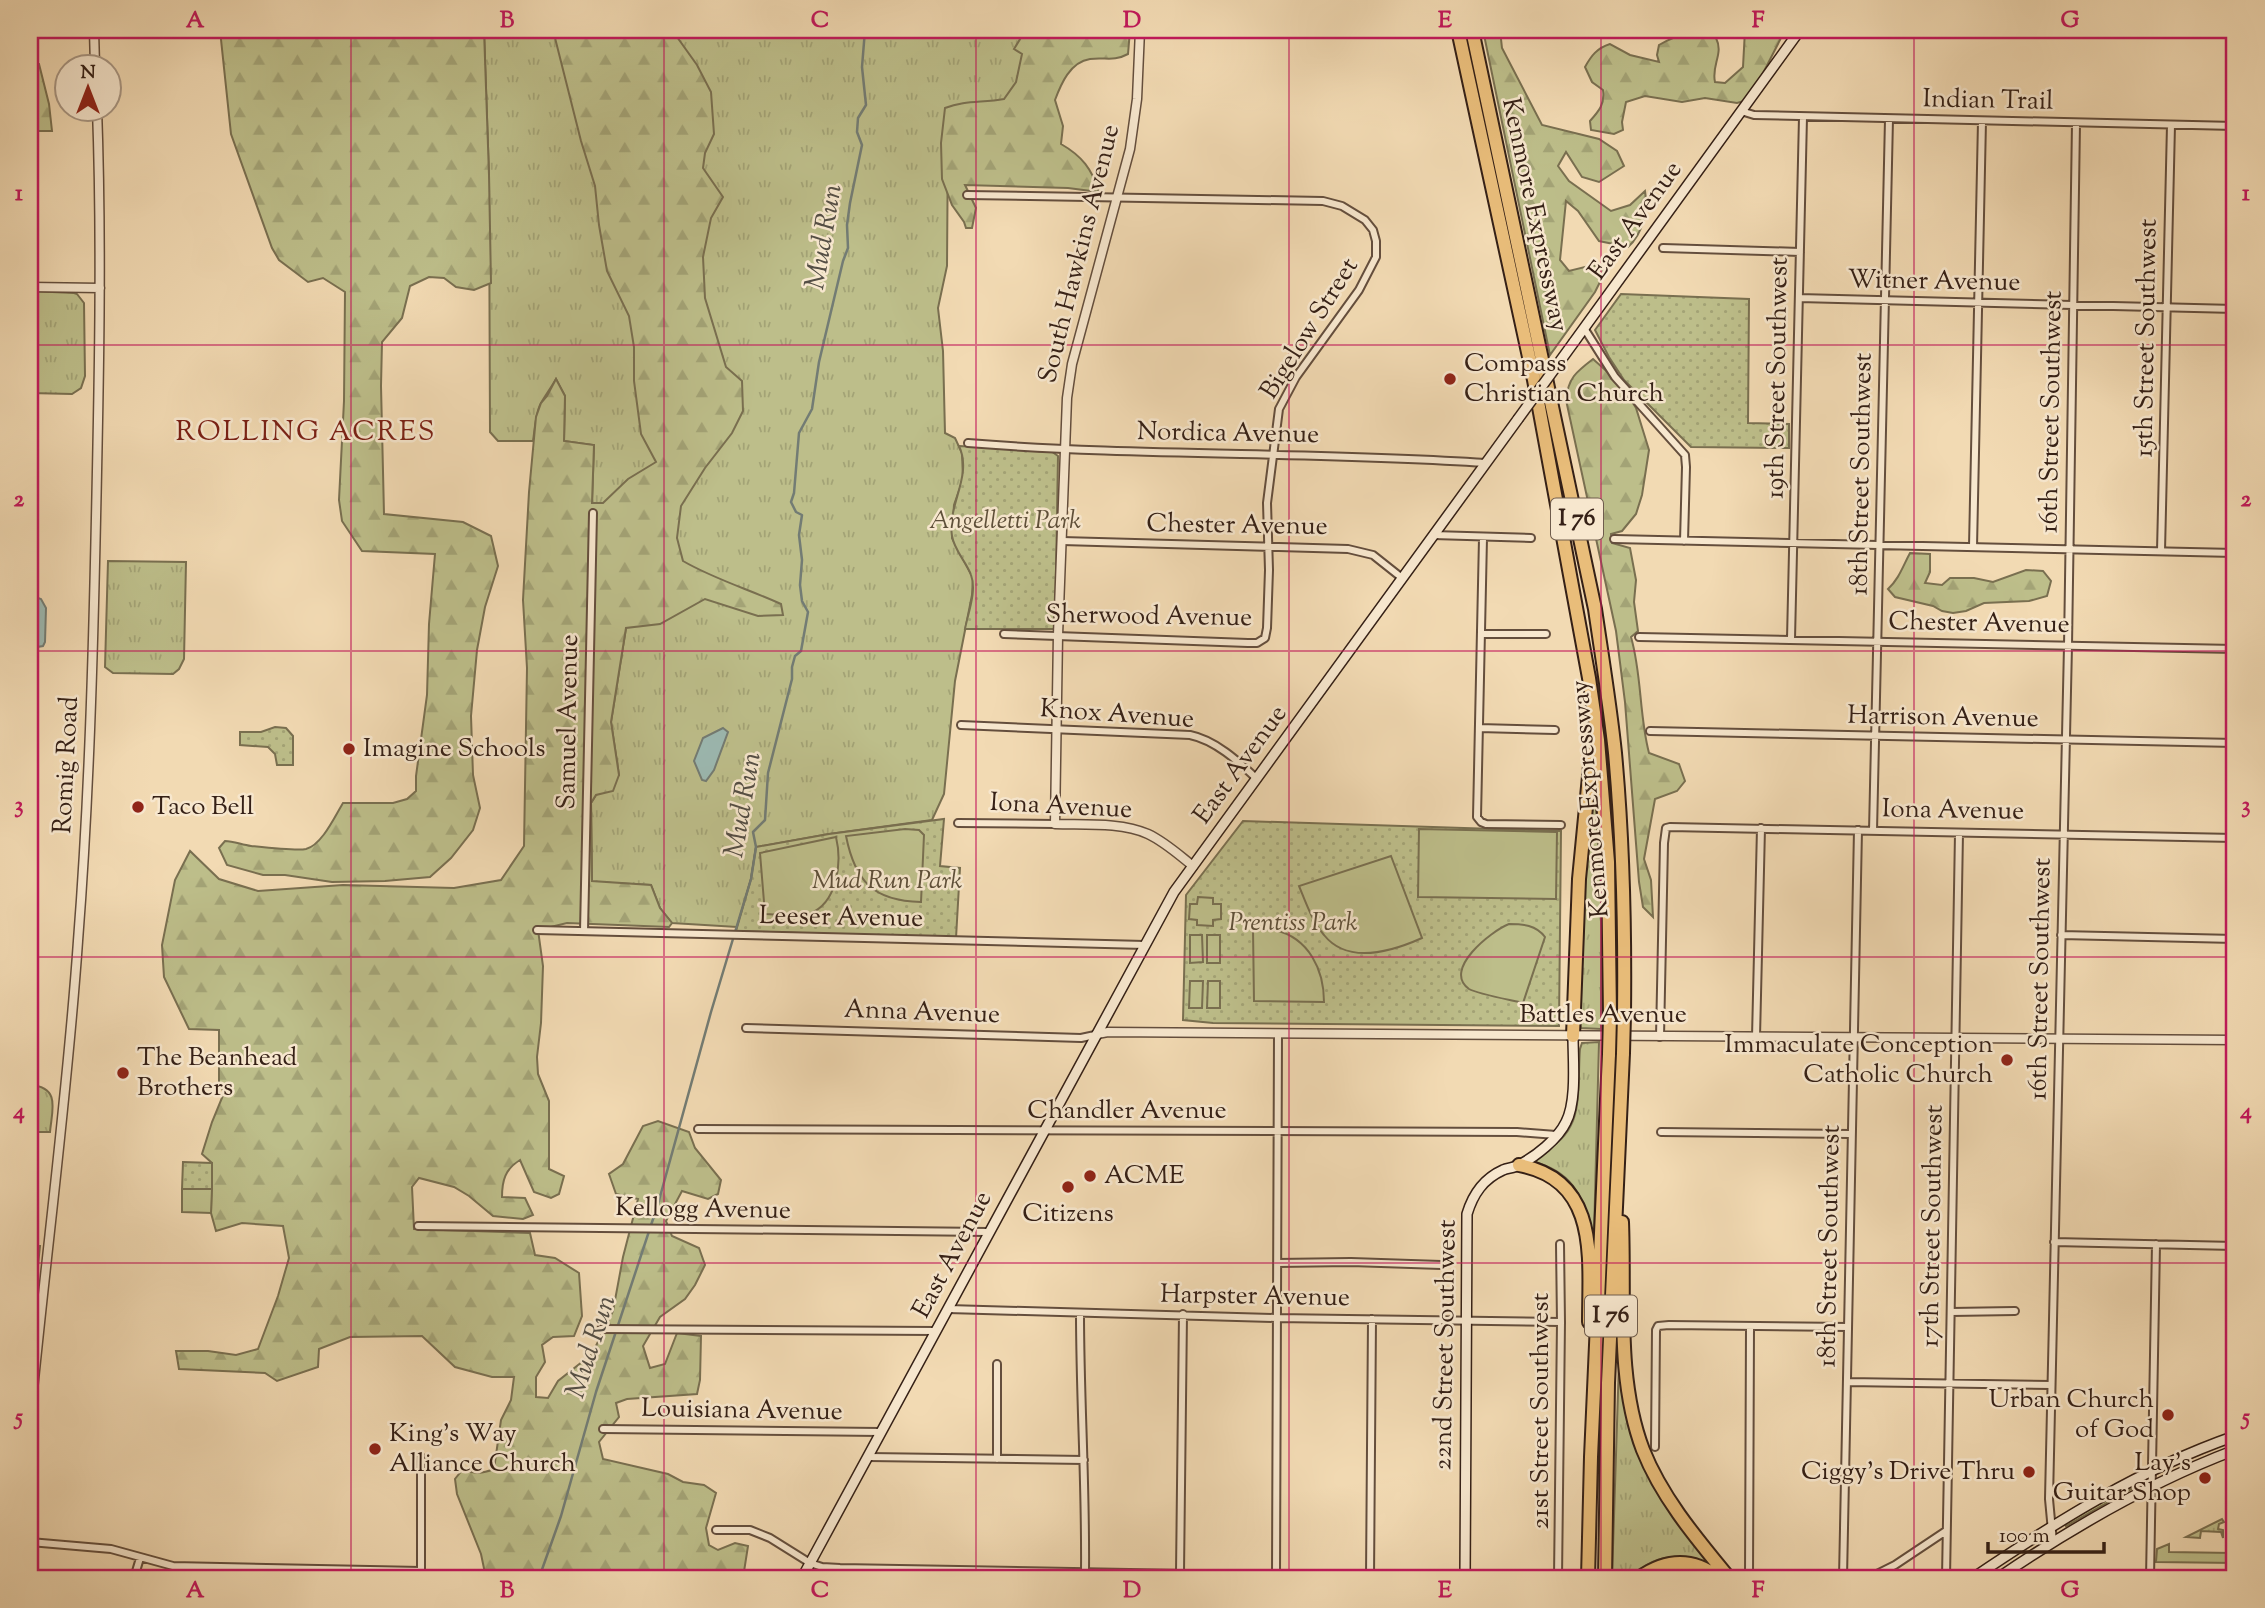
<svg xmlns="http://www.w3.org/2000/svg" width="2265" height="1608" viewBox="0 0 2265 1608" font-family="'Sorts Mill Goudy',serif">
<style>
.grass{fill:url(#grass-tufts);stroke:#796f50;stroke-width:2}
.forest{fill:url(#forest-firs);stroke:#796f50;stroke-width:2}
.cemetery{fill:url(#cemetery-stones);stroke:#796f50;stroke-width:2}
.park{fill:url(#park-dots);stroke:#796f50;stroke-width:2}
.pitch{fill:#bdbe8a;stroke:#796f50;stroke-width:2}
.water{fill:#9cbab3;stroke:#737c74;stroke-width:2}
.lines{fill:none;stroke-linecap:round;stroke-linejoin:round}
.stream{stroke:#737c74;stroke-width:2.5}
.minor-casing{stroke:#644e3d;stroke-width:10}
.tertiary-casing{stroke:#644e3d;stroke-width:11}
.secondary-casing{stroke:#352016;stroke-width:12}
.motorway-casing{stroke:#352016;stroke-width:16}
.minor{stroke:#f7e7ce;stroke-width:6}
.tertiary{stroke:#f7e7ce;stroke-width:8}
.secondary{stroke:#f7e7ce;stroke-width:9}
.motorway{stroke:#e9bd7a;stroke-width:12}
.secondary-bridge-casing{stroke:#352016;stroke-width:12;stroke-linecap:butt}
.motorway-bridge-casing{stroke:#352016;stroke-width:16;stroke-linecap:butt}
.secondary-bridge{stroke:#f7e7ce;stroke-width:9}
.motorway-bridge{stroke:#e9bd7a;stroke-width:12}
.grid{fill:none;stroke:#c2185b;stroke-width:2;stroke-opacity:0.55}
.poi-dot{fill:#8f2418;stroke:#f7e7ce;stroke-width:2.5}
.labels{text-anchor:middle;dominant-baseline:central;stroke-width:5;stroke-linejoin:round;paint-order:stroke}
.shield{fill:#f7e7ce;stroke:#6f5c4d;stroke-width:2}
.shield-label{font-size:24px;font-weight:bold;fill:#352016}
.street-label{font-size:26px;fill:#352016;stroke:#f7e7ce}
.poi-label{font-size:26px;fill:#352016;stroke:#f7e7ce;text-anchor:start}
.park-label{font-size:26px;font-style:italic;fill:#5e4f39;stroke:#f7e7ce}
.water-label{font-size:28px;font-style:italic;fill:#544e45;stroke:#f7e7ce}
.neighbourhood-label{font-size:28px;letter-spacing:2px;fill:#7a1f14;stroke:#f7e7ce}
.neatline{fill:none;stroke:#c2185b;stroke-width:2.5}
.grid-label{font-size:23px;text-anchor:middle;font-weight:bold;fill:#c2185b}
</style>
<defs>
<pattern id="grass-tufts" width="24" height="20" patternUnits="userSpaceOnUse" patternTransform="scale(1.75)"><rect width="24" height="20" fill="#bdbe8a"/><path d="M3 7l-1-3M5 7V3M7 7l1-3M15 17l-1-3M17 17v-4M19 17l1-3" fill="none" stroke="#a3a376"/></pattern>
<pattern id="forest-firs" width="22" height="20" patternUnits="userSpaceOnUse" patternTransform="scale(1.75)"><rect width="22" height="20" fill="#bdbe8a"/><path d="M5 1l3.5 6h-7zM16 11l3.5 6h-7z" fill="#a3a376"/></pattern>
<pattern id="cemetery-stones" width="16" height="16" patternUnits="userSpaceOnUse" patternTransform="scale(1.75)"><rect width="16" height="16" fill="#bdbe8a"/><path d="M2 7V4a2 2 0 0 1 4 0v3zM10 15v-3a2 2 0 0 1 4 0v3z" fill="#a3a376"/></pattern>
<pattern id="park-dots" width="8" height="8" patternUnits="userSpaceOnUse" patternTransform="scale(1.75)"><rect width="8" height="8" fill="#bdbe8a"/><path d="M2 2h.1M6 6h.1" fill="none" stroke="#a3a376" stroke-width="1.8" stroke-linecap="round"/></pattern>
</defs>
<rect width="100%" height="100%" fill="#f2dab3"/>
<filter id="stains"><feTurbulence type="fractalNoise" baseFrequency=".00286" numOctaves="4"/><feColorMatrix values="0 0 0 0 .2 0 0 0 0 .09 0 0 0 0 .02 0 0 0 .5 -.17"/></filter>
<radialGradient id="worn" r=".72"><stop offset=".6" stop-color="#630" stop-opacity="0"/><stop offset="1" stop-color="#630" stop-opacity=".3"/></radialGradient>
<path class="grass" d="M484,30h566l-33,80 -69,22 -1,134 -9,42 5,43 2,82 10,5 7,15 1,26 -9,26 -2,33 21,40 -1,17 -17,86 -11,113 -12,26 -103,14 -73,13 -5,32 -14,48 -65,-4 -12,-15 -9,-23 -59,-3 -1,-79 5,-8 23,-20 -8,-53 15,-94 -24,-125h-10l2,-58 -30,-4 1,-45 -9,-17c-5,9 -12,18 -16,26 -5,11 -5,24 -7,36h-35l-8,-9 -1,-257z
M30,291l44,2 3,1 7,9 1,73 -4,12 -9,6 -42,-1z
M108,561l78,1 -2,97 -5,10 -6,5 -60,-1 -8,-6z
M1594,775l7,121v133l-20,-1 -2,-9 2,-124z
M1599,1042l-5,192 -5,-1c-5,-39 -18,-62 -58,-72 14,-9 32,-19 40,-36 10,-18 7,-54 9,-76l2,-6z
M30,1085c31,2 22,25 20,47h-20z
M1619,1362h3l12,77 86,133c-13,-4 -30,-13 -43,-15 -16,-1 -36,8 -44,21h-21z
M2133,1484l2,3 -69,39 -1,-2z
M2222,1519l2,3 -5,2 -1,5 5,1v8l-2,-6 -20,-1 -1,7 -14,-1z
M2169,1544v8l63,1v-6h3v16l-79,-1 1,-13z"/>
<path class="forest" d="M220,30h264l5,145 2,108 -17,7 -18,-3 -12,-9 -15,-1 -19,9 -8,32 -20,24 -1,44 3,128 79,8 28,14 7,30 -13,41 -8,43 -6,66 2,59 7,33 -7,22 -22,28 -21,19 -45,4 -53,1 -47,-7h-22l-36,-10 -8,-17 6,-7c9,0 17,4 26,5 10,1 46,5 55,3 16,-4 29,-33 37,-46h50l14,-4 9,-8v-15l11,-81 2,-71 6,-70 -73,-3 -20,-30 -3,-21 5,-99 1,-109 -22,-14 -15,4 -29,-22 -7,-12 -41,-114z
M553,30h119l25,35 14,27 3,42 -9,19 -2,15 20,29 -12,21 -8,39 2,41 21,69 16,14 1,30 -11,22 -27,35 -24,38 -4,32 6,23c31,18 65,28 98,43l2,11 -25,1 -53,-17 -45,25 -34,4 -15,94 8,53 -6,16 -17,4 -5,8 1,78 59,4 9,23 12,15 -3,4 -102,-4 -29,7 5,36 -2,57 -4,34 1,17 11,27v68l15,7 -5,18 -8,4 -17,-6 -14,-32c-15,9 -18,21 -18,37l23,1 8,17 -10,4 -30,-3 -24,-20 -15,-9 -35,-9 -7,9 2,42 116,4 5,22 20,3 24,15 3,43 -8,20 -21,1 -11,8 3,17 -9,15v20l12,1 10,-17 34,-27 21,-43 10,-54 15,-58 -22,-5 -7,-20 14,-10 20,-38 15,-5 31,11 6,16 26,32 -3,14 -10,5 -26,-8 -16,30 6,15 27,12 6,17 -10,20 -10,14 -25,18 -17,29 7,22 15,-4 12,-31 24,3 -1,44 -3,14 -70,5 -11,4 3,14 -20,25 4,17 65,15 15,8 21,3 12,8 -10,35 3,17 9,5 17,-7 13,3 -5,32h-257l-5,-24 -24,-60 -2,-15 8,-10c11,5 19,5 31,0l7,-49 10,-20 3,-23h-22l-37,-10 -33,-31 -72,1 -31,12 -1,18 -41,14 -12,-8 -86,-4 -3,-18h32l28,4 22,-6 20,-53 11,-38 -6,-32 -41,-3 -26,8 -5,-18 1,-50 -10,-9 10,-32 12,-29 -5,-11v-52l-30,-1 -25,-52 -2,-32 13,-65 15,-29 29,28 39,12 85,-6 111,3 47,-8 23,-34 3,-178 -4,-68 6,-108 7,-75 5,-14 6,-7 9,-17 9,17 -1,45 30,4 -2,58h11l25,-24 28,-17 -15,-28 -7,-53v-34l-5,-31 -22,-45 -8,-46 -4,-39 -14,-45z
M1051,30h79l-2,24c-15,8 -22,3 -38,5 -20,3 -29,25 -35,41l8,26 -2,18c21,12 31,25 38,48l-31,-4 -103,-3 11,23 -4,20h-6l-2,-6 -12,-17 -10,-26 -1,-36 4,-35c20,-8 37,-5 59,-9l12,-17 6,-28 -8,-5 8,-13z
M1483,30h17l2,18 40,77 57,14 18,12 7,15 -25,16 -17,-5 -16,-25 -8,14 11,15 42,30 19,-6 15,-14c3,19 -2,43 -17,56l-29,-6 -21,-30 -12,-10 -6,59 9,11 24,-6 13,5 -11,22 -45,63z
M1745,30h34l2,8 -21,41 -16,22 -7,2 -32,-5 -23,4 -37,-6 -19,6 -4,20 1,8 -9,4 -23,-4 -1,-9c9,-10 15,-17 13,-31l-11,-8 -7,-15c6,-11 12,-19 25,-23l20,11 29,7 -2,-7 2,-10c22,-13 33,-12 57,-7 8,16 -5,27 -1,44l10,1 18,-16z
M30,64h9l10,40 3,27h-22z
M1593,359l29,26 14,23 13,42 -7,45 -6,19 -14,17 -11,3 1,9 18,5 6,32 -2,22 4,29 -7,6c11,38 8,78 18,116l30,11 6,17 -8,10 -22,8 -11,60 7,21 2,37 -10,-10 -4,-25 -14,-180 -9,-71 -50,-231c2,-22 10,-28 27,-41z
M1910,553l20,1v18l-5,11 17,2 8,-7h24l19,4 33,-12 17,1 8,10 -4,15 -18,5 -45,2 -18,8 -13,2 -11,-2 -9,-5 -38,-9 -7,-8c11,-10 15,-23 22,-36z"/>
<path class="cemetery" d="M30,1246h10l-10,96z"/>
<path class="park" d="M1621,294l128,5 -1,124 41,1v24l-98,-1 -67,-67 -15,-23 -14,-27z
M959,446l92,5 7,5 -3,173h-90c3,-16 12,-38 6,-54 -4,-12 -17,-25 -19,-39 -5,-31 21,-60 7,-90z
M275,727l11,1 7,8v29h-16l-2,-11 -7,-7 -28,-2v-13h21z
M944,819l-4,47 20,2 -4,70 -220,-7 15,-52 5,-32 73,-13z
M1243,821l318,10 -2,195 -346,-3 -30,-3 3,-125z
M183,1162l29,1v26h-30z"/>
<path class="pitch" d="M905,829l14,1 5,5 -3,67c-48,-1 -66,-21 -75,-66z
M1419,829l138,3 -1,67 -138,-2z
M836,837c6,25 2,66 -27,77 -9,4 -33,0 -44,0l-5,-61z
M1391,856l31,82c-29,13 -74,27 -98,-3 -12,-14 -18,-32 -25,-49z
M1198,897l15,1v6h8v15l-8,1v6l-16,-1v-5l-8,-1 1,-15h7z
M1509,924c14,0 27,1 36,13l-22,66c-12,-3 -45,-9 -54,-14 -27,-19 22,-58 40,-65z
M1253,929c7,0 16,0 22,1 34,8 49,40 49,72l-70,-1z
M1190,935h12l1,27 -13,1z
M1207,935h13v28h-13z
M1190,981h13l-1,27h-13z
M1208,981h12v27h-13z
M182,1189h30l-1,24 -29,-1z"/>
<path class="water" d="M38,598l3,1 5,9 -1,34 -2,4 -12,2 -1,-46h5z
M723,728l5,4 -14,38 -8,11 -4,-1 -8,-19 9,-23z"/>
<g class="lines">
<path class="stream" d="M539,1578l22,-62 35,-124 62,-188 53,-192 40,-133 5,-32 -3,-15 12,-12 3,-47 24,-94v-12l3,-11 6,-5 7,-39 -6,-11 -2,-16 2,-25 -3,-25 3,-20 -6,-3 -5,-10 3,-9 5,-60 13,-24 7,-47 24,-101 5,-13 -1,-23 3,-22 12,-58 -5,-13 1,-14 8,-13 -4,-38 3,-37"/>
<g class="minor-casing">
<path id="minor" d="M2106,30l129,3
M1741,111l13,4 481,11
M967,195l356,6 19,5 23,14 8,10 3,11v16l-17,33 -63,87 -17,32 -12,94 2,67 -2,58 -2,10 -8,5h-9l-244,-9
M1663,248l137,4
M1799,298l436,11
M1584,328l31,49 70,78 1,12 -2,74
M968,443c173,14 346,8 518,20
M1433,535l98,3
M1483,538l-6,279 4,5 5,2 75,1
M1614,539l621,14
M1062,541l286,8 25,6 29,23
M1973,547l9,-426
M2161,551l10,-426
M1481,634h65
M1639,637l596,12
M1791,639l12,-522
M961,725l229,10c25,5 48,26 67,44
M1479,728l76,2
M1650,731l585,12
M958,823l97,1
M1873,831l16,-712
M537,930l608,15
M584,931l9,-418
M2061,935l174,4
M746,1028l335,10 14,-3
M1660,1037l4,-194 2,-15 4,-1 565,11
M1756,1037l5,-209
M698,1129l819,3 39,3
M1661,1132l189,2
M418,1226l570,6
M2054,1242l181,4
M1277,1263l74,-1 90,3
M948,1309l328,9 285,4
M1951,1312l64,-1
M1080,1313c0,86 6,172 5,259
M601,1329l335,2
M1847,1382l204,3
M603,1429l278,3
M1655,1447l1,-117 2,-4 11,-1 179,2
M421,1457v114l5,7
M869,1457l215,3
M997,1459v-95
M716,1530h34l20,8 40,25 12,4 18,1 579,10
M30,1542l81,7 62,17 248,5
M2053,1542l-4,-43 19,-853 8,-523
M1180,1573l3,-259
M1276,1575l2,-541
M134,1578l6,-20
M1370,1578l2,-259
M1558,1578l3,-256 -1,-78
M1749,1578l1,-252
M1843,1578l15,-748
M1869,1578l26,-13 51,-34
M1946,1578l13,-745
M2150,1578l6,-334"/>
</g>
<g class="tertiary-casing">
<path id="tertiary" d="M94,30l1,36
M1140,30l-3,69 -7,50 -58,215 -5,34 -9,237 -3,189c29,1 66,-2 93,10 17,8 31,21 45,32
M30,287l70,1
M1097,1034l11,-2 1127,8
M30,1421c15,-160 37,-320 48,-480 11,-141 15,-282 18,-423 3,-136 6,-273 1,-410"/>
</g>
<g class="secondary-casing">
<path id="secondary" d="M1574,342l226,-312
M802,1578l372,-686 344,-473
M1465,1578l2,-364c6,-20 16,-35 36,-44 5,-2 11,-2 16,-5 16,-8 39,-26 47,-43 11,-21 7,-62 7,-86
M1973,1578c83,-56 167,-109 262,-142
M1998,1578c75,-51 152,-96 237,-128"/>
</g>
<g class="motorway-casing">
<path id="motorway" d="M1458,30l76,350 55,298 9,62 10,122 2,154
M1472,30l123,579c7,48 15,96 20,144 8,87 10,175 9,262
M1573,1036l6,-157 11,-113 6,-18
M1519,1165c81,15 70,94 70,157
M1622,1222c3,75 -6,157 21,228 19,48 54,89 86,128
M1588,1578l3,-121 18,-403
M1605,1578l3,-195 15,-330
M1639,1578c27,-19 53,-21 80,0"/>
</g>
<use href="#minor" class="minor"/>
<use href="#tertiary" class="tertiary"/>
<use href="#secondary" class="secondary"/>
<use href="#motorway" class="motorway"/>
<g class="secondary-bridge-casing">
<path id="secondary-bridge" d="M1518,419l56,-77"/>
</g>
<g class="motorway-bridge-casing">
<path id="motorway-bridge" d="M1623,1053l1,-38
M1609,1054l1,-38"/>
</g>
<use href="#secondary-bridge" class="secondary-bridge"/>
<use href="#motorway-bridge" class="motorway-bridge"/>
</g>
<path class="grid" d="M351,30v1548M664,30v1548M976,30v1548M1289,30v1548M1601,30v1548M1914,30v1548M30,345h2205M30,651h2205M30,957h2205M30,1263h2205"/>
<g class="poi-dot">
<circle cx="1450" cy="379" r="7"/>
<circle cx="349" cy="749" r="7"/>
<circle cx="138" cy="807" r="7"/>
<circle cx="2007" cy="1060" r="7"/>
<circle cx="123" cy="1073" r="7"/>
<circle cx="1090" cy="1176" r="7"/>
<circle cx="1068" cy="1187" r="7"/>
<circle cx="2168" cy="1415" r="7"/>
<circle cx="375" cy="1449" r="7"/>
<circle cx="2029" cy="1472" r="7"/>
<circle cx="2205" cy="1478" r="7"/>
</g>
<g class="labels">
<g class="shield">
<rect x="1551" y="498.5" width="52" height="41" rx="5"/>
<rect x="1585" y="1295.5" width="52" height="41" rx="5"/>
</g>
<g class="shield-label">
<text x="1577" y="519">I 76</text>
<text x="1611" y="1316">I 76</text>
</g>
<g class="street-label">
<text transform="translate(1988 101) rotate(1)">Indian Trail</text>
<text transform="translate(1534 215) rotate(78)">Kenmore Expressway</text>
<text transform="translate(1636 221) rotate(-54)">East Avenue</text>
<text transform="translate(1080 254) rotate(-76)">South Hawkins Avenue</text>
<text transform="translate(1934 282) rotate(1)">Witner Avenue</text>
<text transform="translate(1310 329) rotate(-58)">Bigelow Street</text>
<text transform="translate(2147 338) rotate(-89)">15th Street Southwest</text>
<text transform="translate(1778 378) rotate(-89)">19th Street Southwest</text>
<text transform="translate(2052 412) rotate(-89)">16th Street Southwest</text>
<text transform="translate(1228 434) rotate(1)">Nordica Avenue</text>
<text transform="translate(1862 474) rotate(-89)">18th Street Southwest</text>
<text transform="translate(1237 526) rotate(1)">Chester Avenue</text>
<text transform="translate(1149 617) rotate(1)">Sherwood Avenue</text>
<text transform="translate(1979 624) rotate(1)">Chester Avenue</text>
<text transform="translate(1117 715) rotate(4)">Knox Avenue</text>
<text transform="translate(1943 718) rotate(1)">Harrison Avenue</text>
<text transform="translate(569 722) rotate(-89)">Samuel Avenue</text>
<text transform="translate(67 765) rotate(-87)">Romig Road</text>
<text transform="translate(1241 765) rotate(-54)">East Avenue</text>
<text transform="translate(1591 799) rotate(-95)">Kenmore Expressway</text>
<text transform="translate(1061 807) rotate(3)">Iona Avenue</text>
<text transform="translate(1953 811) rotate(1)">Iona Avenue</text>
<text transform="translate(841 918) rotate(1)">Leeser Avenue</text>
<text transform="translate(2041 979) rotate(-89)">16th Street Southwest</text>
<text transform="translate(922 1013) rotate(2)">Anna Avenue</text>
<text x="1603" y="1015">Battles Avenue</text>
<text x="1127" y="1111">Chandler Avenue</text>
<text transform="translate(703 1210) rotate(1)">Kellogg Avenue</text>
<text transform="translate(1933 1226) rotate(-89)">17th Street Southwest</text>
<text transform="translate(1830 1246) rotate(-89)">18th Street Southwest</text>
<text transform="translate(953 1255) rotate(-62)">East Avenue</text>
<text transform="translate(1255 1297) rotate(1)">Harpster Avenue</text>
<text transform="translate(1446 1345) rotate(-89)">22nd Street Southwest</text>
<text transform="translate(742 1411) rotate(1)">Louisiana Avenue</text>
<text transform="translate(1541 1411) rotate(-90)">21st Street Southwest</text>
</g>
<g class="poi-label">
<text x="1464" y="364">Compass<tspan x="1464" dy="30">Christian Church</tspan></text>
<text x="363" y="749">Imagine Schools</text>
<text x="152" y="807">Taco Bell</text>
<text x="1993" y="1045" text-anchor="end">Immaculate Conception<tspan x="1993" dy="30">Catholic Church</tspan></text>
<text x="137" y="1058">The Beanhead<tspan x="137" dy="30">Brothers</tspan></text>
<text x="1104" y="1176">ACME</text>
<text x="1068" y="1214" text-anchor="middle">Citizens</text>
<text x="2154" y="1400" text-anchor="end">Urban Church<tspan x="2154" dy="30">of God</tspan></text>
<text x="389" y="1434">King's Way<tspan x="389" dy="30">Alliance Church</tspan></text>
<text x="2191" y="1463" text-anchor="end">Lay's<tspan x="2191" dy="30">Guitar Shop</tspan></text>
<text x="2015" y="1472" text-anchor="end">Ciggy's Drive Thru</text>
</g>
<g class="park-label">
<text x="1005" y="521">Angelletti Park</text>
<text x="887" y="881">Mud Run Park</text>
<text x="1293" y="923">Prentiss Park</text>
</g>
<g class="water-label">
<text transform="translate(825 237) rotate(-80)">Mud Run</text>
<text transform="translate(744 805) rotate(-80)">Mud Run</text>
<text transform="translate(592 1347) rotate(-72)">Mud Run</text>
</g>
<g class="neighbourhood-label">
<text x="306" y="433">ROLLING ACRES</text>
</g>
</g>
<rect width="2265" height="1608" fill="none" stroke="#f2dab3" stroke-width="77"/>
<g transform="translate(88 88)"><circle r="33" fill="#f7e7ce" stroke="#a99784" stroke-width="2"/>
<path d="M0-5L12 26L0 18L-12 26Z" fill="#8f2418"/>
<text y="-10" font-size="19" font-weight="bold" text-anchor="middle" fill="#352016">N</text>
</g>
<path d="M1988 1542v10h116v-10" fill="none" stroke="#352016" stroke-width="3.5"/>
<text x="1999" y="1542" font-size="21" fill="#352016" stroke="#f7e7ce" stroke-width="5" paint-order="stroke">100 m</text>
<rect x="38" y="38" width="2188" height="1532" class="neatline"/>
<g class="grid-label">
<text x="195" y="27">A</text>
<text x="507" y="27">B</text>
<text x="820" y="27">C</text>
<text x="1132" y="27">D</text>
<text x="1445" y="27">E</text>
<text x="1758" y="27">F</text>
<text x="2070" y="27">G</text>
<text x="19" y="200">1</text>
<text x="2246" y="200">1</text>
<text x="19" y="506">2</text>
<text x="2246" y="506">2</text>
<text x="19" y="812">3</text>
<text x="2246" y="812">3</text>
<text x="19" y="1118">4</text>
<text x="2246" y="1118">4</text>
<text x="19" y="1424">5</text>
<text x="2246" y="1424">5</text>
<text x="195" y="1597">A</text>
<text x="507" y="1597">B</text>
<text x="820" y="1597">C</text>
<text x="1132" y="1597">D</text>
<text x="1445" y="1597">E</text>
<text x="1758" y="1597">F</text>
<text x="2070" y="1597">G</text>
</g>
<rect width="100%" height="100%" filter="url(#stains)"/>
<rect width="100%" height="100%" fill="url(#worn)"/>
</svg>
